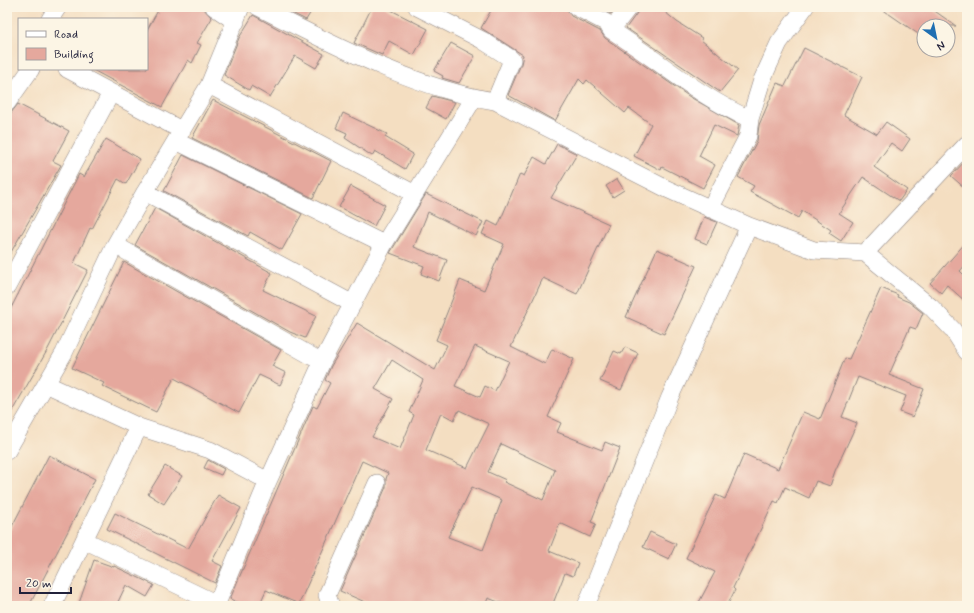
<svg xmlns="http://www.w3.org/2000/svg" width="974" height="613" viewBox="0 0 974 613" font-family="Mynerve,sans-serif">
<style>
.building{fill:#e5a89d;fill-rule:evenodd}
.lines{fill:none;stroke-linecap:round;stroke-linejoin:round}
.minor-casing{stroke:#8b807e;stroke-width:18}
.minor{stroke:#fff;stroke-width:17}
</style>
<rect width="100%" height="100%" fill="#fcf5e5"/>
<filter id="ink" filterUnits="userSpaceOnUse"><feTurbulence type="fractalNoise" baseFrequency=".025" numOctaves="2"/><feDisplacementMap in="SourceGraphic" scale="8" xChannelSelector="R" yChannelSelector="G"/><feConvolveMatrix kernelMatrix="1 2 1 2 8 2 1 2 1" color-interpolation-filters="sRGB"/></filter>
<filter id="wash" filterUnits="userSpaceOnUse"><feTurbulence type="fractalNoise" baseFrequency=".012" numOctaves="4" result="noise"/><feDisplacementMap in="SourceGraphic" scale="16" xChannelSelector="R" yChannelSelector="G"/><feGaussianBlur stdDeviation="0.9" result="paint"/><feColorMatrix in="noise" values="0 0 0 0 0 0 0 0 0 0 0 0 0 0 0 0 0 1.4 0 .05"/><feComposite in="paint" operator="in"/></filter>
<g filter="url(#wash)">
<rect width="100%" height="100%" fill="#f4dec1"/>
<g id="blocks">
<path class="building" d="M160,7h42l10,11 -15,25 4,2 -9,18 -4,-3 -26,47 -71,-38h56v-39z
M280,7h34l-8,13z
M372,7h13l43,22 -14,26 -25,-14 -7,14 -28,-12z
M493,7h73l5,9 29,15 5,7 85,59 49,28 -2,11 -23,-11 -15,31 16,9 -12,23 -41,-21 -1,3 -27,-14 17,-32 -22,-16 -4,5 -38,-33 -3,4 -5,-5 -24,42 -47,-26 13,-31 2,-9 -42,-27z
M598,7h18l-5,7z
M639,7h20l18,15 25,16 -1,2 37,30 -18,22 -94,-64 11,-15z
M879,7h50l27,19h-32v12z
M253,15l71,39 -8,14 -21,-12 -25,41 -19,-11 -2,4 -25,-15 15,-37z
M451,43l24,13 -16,27 -17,-5 1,-2 -9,-5z
M804,48l58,29 -18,38 33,19 9,-12 24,17 -8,12 -11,-8 -17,24 33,23 -8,11 -36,-24 -24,36 14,9 -12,19 -12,-8 2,-3 -29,-19 -4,7 -48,-26 4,-6 -16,-9 19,-36 2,-16 18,-42 8,3z
M432,96l23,6 -9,17 -20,-11z
M213,100l118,61 -18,37 -121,-60z
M18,104l51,27 -16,30 8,4 -54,94v-141z
M343,113l44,21 -2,3 28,17 -8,15 -30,-18 -3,5 -27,-18 2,-5 -11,-5z
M106,139l34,20 -14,25 -8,-5 -26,50 -2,-1 -16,35 14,7 -40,79 -41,71v-104l72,-142 5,3z
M557,144l20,10 -26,44 58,26 -32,70 -34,-16 -32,69 34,17 7,-15 22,10 -26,58 13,6 -4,9 45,18 3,-8 15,6 -29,74 5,2 -6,13 -30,-14 -11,28 29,12 -5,13 -8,-3 -13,33h-43l-21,-8 -3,8h-111l-34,-15 46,-104v-8l2,-6 -26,-12 -63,143 -33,-14 -7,16h-13l-16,-7 83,-193 4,2 13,-25 -5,-3 6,-14 26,-43 78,47 12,-25 -11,-5 24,-60 24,10 20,-46 -22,-10 6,-13 10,5 22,-52 4,2 10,-19 12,7zM475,346l34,15 -14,30 -10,-5 -5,11 -25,-11zM392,360l31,20 -14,32 5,3 -14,34 -28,-12 21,-38 -18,-10zM459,410l30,14 -22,44 -41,-18 15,-37 13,7zM501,444l54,26 -12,30 -39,-18 2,-2 -18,-8zM472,487l30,13 -19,50 -35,-13z
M183,155l119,59 -20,36 -32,-18 -2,4 -84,-45z
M967,159v31l-16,-14z
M617,179l7,11 -11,7 -7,-11z
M351,186l34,19 -11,21 -35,-19z
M426,194l57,28 -7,14 -48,-24 -14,35 33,13 -8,21 -18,-7 3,-8 -34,-13z
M155,208l117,65 -9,17 53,26 -11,22 -15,-6 -155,-87z
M704,217l13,5 -10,22 -12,-5z
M967,241v22l-7,8 7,7v25l-20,-18 -6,8 -11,-10z
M657,249l39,17 -32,68 -38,-17z
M124,262l157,88 -9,16 14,7 -6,12 -21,-10 -20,38 -65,-35 -18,34 -54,-26 2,-3 -32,-15z
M881,288l17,7 -1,2 12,5 14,11 -7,16 -6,-2 -21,48 35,14 -11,28 -13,-5 6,-16 -48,-19 -16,40 15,6 -22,48 -5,15 -14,-5 -7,17 -24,-11 -7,16 -4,-2 -41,87 2,2 -8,16h-30l18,-34 -29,-14 30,-63 9,4 19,-45 34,15 25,-57 17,7 25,-61 4,1z
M625,347l13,6 -17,37 -21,-9 14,-30 7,3z
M49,455l46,24 -66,127h-22v-70z
M208,460l16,9 -3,6 -17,-7z
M165,466l17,10 -18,28 -16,-10z
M218,495l23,13 -29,53 10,5 -7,17 -108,-54 8,-16 73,36z
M650,532l26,12 -7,15 -26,-12z
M94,560l20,7v-1l40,19 -7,12 -21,-12 -10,21h-38z"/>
</g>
</g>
<g filter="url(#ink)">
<use href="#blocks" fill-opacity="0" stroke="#8b807e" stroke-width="1"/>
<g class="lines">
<g class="minor-casing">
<path id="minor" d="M214,7l22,15
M258,7c72,36 158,82 237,94l172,88 82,37 65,24 51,3 102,-109
M417,7l65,33 28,18 2,2 -17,41
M576,7l31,16 4,7c47,30 88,67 139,89
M50,19l8,-12
M611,30l18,-23
M67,69l114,61
M209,85l206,109
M7,103l24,-34
M176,141l208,103
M145,192l208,112
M710,209l38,-73 2,-17 12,-39 17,-37 26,-36
M115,245l207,117
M865,253l66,54 22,23 14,22
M7,287l104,-194
M46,384l93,43 71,23 58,31
M7,451l57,-98 51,-108 30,-53 64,-107 32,-78
M84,540l133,64
M52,606l87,-179
M216,606l49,-118 57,-126 62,-118 90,-146
M331,606l-4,-11 50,-112
M586,606l84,-209 79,-171"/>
</g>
<use href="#minor" class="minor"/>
</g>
</g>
<rect width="974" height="613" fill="none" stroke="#fcf5e5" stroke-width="24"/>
<rect x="18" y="18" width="130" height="52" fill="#fcf5e5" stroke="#a5a1a1"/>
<rect x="26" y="31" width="20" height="6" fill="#ffffff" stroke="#a5a1a1"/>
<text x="54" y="38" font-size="12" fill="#22223b">Road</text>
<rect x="26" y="48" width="20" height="12" fill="#e5a89d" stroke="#a5a1a1"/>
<text x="54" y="58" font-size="12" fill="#22223b">Building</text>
<g transform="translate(936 38) rotate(147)"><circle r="19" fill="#fcf5e5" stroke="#a5a1a1"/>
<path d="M0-3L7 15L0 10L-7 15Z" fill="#1f6fb2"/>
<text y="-6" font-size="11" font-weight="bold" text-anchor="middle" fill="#22223b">N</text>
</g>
<path d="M20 587v6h51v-6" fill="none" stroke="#22223b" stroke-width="2"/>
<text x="26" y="587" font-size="12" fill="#22223b" stroke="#fcf5e5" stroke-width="3" paint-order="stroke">20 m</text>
</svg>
